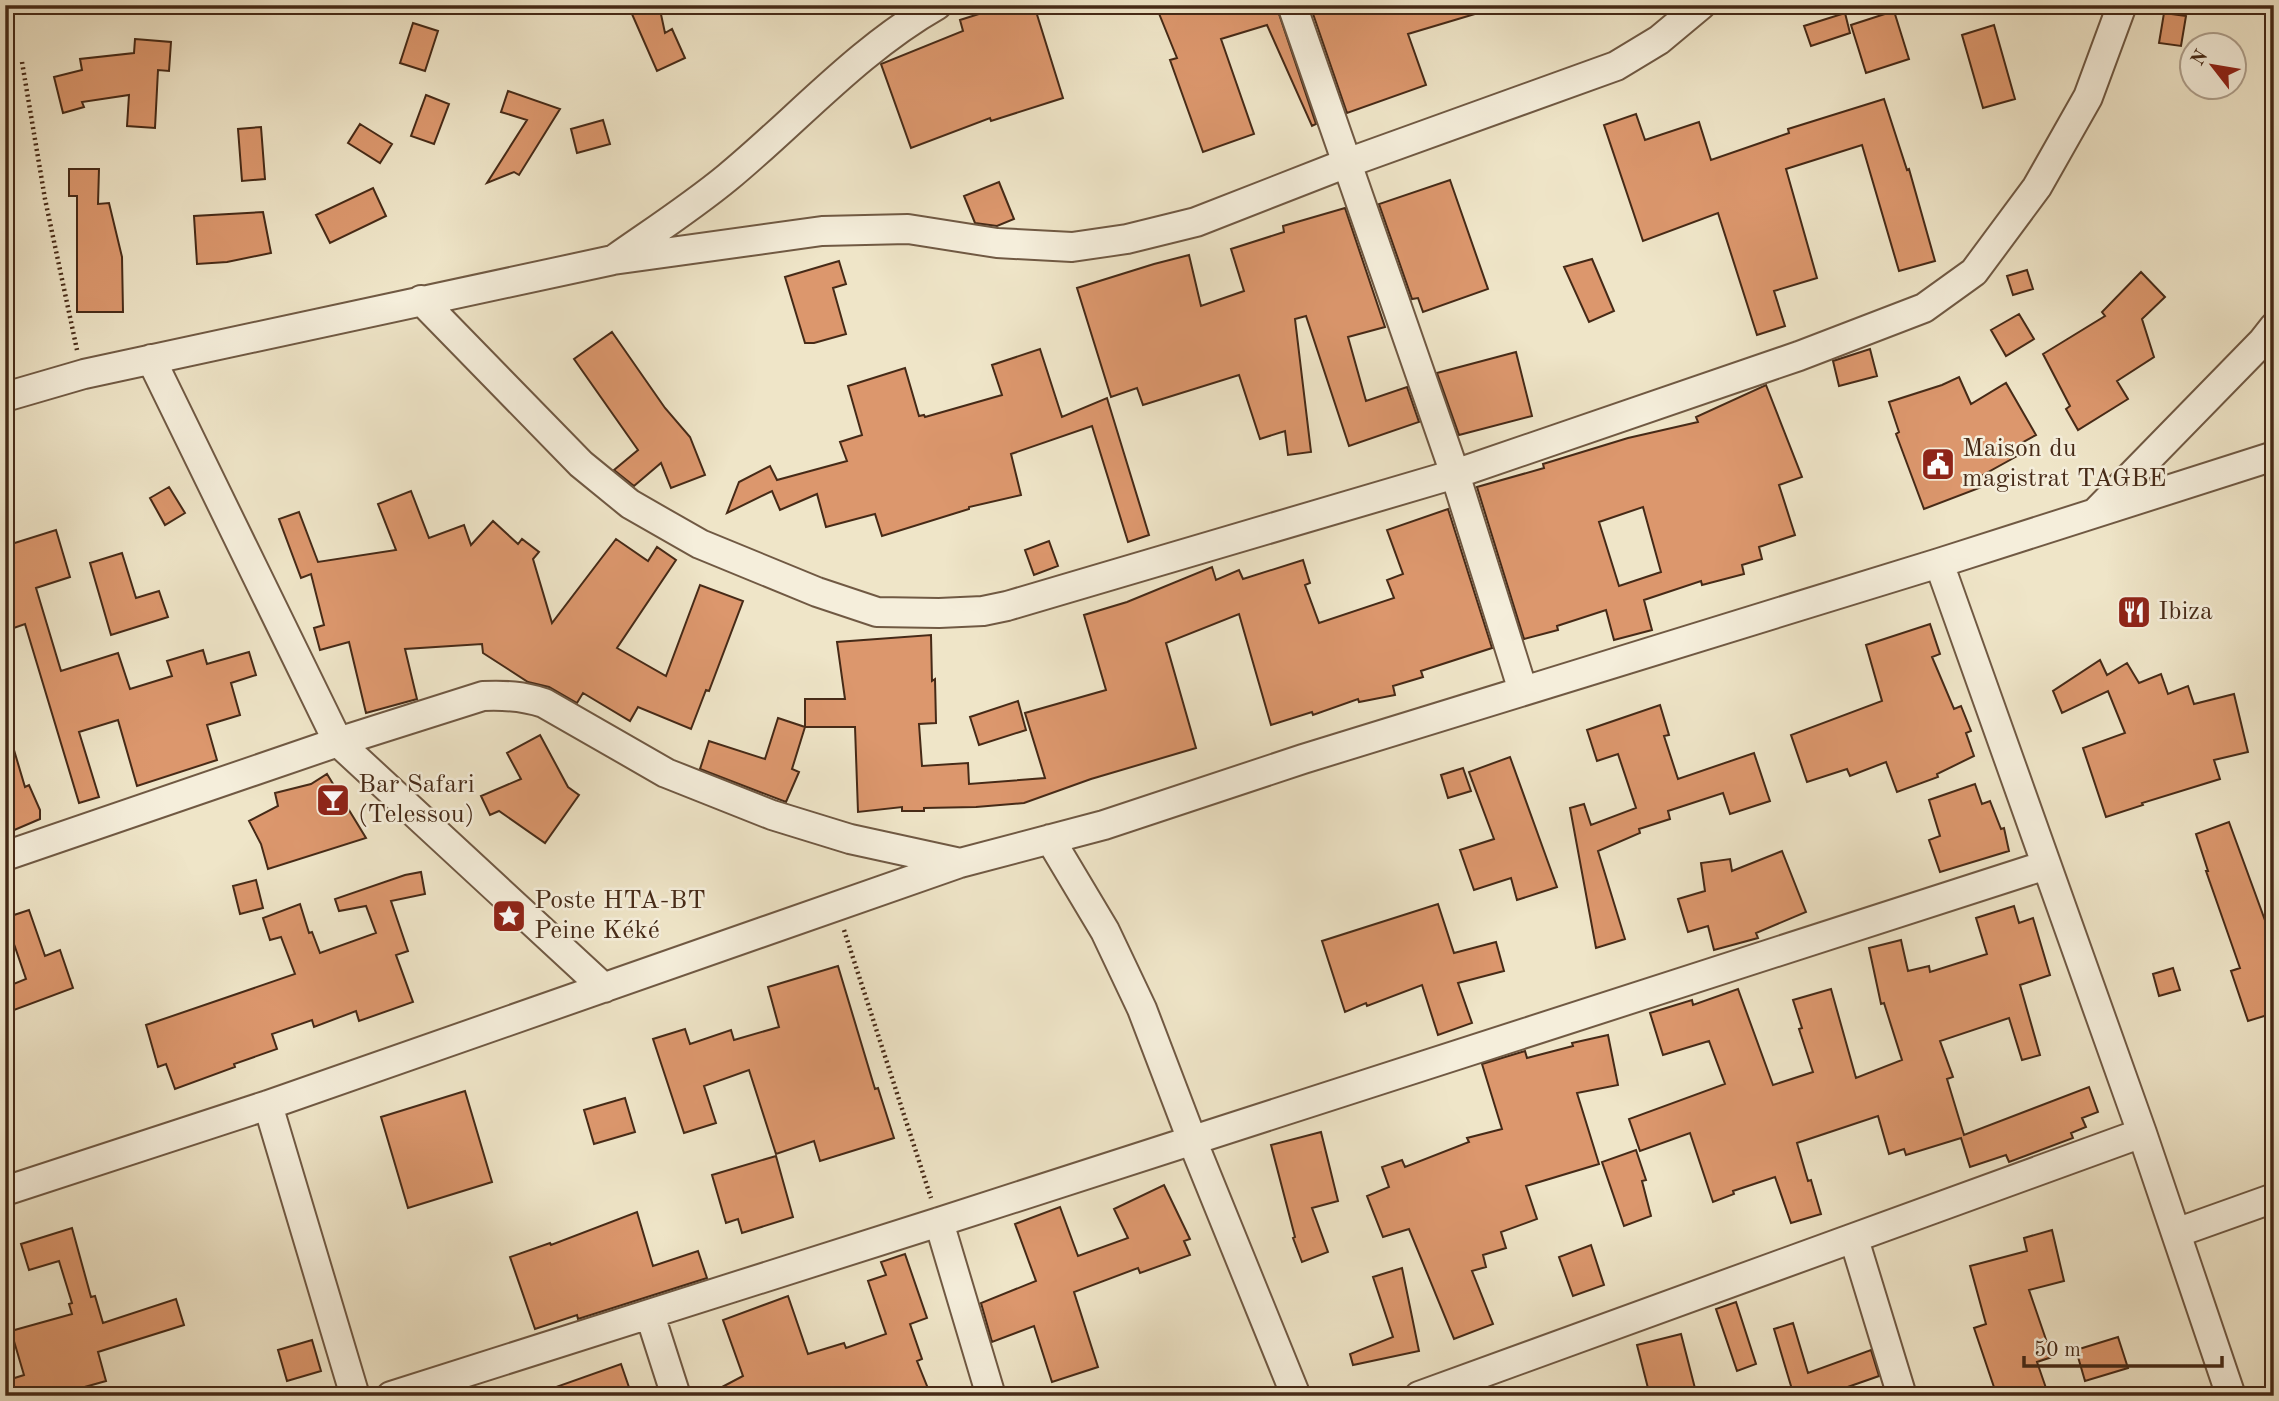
<svg xmlns="http://www.w3.org/2000/svg" width="2279" height="1401" viewBox="0 0 2279 1401" font-family="'Old Standard TT',serif">
<style>
.building{fill:#dc976d;stroke:#462a17;stroke-width:2;fill-rule:evenodd}
.lines{fill:none;stroke-linecap:round;stroke-linejoin:round}
.street-casing{stroke:#705943;stroke-width:32}
.path{stroke:#462a17;stroke-width:4.5;stroke-dasharray:2 3.5;stroke-linecap:butt}
.street{stroke:#f5eedb;stroke-width:28}
.labels{text-anchor:middle;dominant-baseline:central;stroke-width:5;stroke-linejoin:round;paint-order:stroke}
.poi-label{font-size:26px;fill:#462a17;stroke:#f5eedb;text-anchor:start}
</style>
<rect width="100%" height="100%" fill="#efe5c8"/>
<filter id="stains"><feTurbulence type="fractalNoise" baseFrequency=".00286" numOctaves="4"/><feColorMatrix values="0 0 0 0 .2 0 0 0 0 .09 0 0 0 0 .02 0 0 0 .5 -.17"/></filter>
<radialGradient id="worn" r=".72"><stop offset=".6" stop-color="#630" stop-opacity="0"/><stop offset="1" stop-color="#630" stop-opacity=".3"/></radialGradient>
<path class="building" d="M628,5h31l6,28 7,-4 13,29 -28,13z
M1007,5h27l29,93 -72,23 -1,-3 -79,30 -30,-84 82,-33 -3,-11z
M1170,5h106l40,119 -4,2 -45,-101 -46,14 33,95 -51,18 -33,-92 7,-2 -19,-47z
M1310,5h175v6l-77,23 18,51 -79,28z
M1894,11l15,48 -43,14 -15,-48z
M1845,13l5,20 -39,13 -7,-20z
M2164,13l22,3 -5,30 -22,-3z
M413,23l25,8 -13,40 -25,-8z
M1994,25l21,74 -32,9 -21,-73z
M135,39l36,3 -2,29 -11,-1 -3,58 -28,-2 2,-31 -47,7 2,5 -21,6 -9,-36 28,-7 -2,-11 54,-6z
M508,91l52,18 -41,66 -5,-3 -27,11 40,-63 -26,-8z
M426,95l23,9 -15,40 -23,-8z
M1884,99l23,71 2,-1 26,92 -36,10 -37,-126 -76,24 31,109 -43,13 11,35 -28,9 -39,-122 -75,28 -39,-116 32,-11 9,26 54,-18 12,38 78,-27 -1,-4z
M603,120l7,24 -33,9 -6,-24z
M360,124l32,20 -12,19 -32,-20z
M261,127l4,52 -23,2 -4,-52z
M69,169h30l-1,35 11,-1 13,54 1,55h-46v-116h-8z
M1450,180l38,109 -65,23 -5,-14 -6,1 -33,-95z
M999,182l15,37 -17,7 -22,-3 -11,-27z
M373,188l13,28 -56,27 -14,-28z
M1345,208l40,119 -37,10 18,64 41,-14 12,35 -70,24 -43,-130 -11,3 16,133 -23,3 -3,-24 -25,8 -21,-64 -96,30 -6,-17 -26,9 -34,-109 77,-24 35,-9 12,51 43,-15 -13,-42 53,-17 -1,-6z
M263,212l8,41 -44,9 -30,2 -3,-48z
M1592,259l22,52 -25,11 -25,-55z
M839,261l7,23 -13,4 13,46 -32,9h-9l-20,-66z
M2027,270l6,19 -20,6 -6,-19z
M2141,272l24,25 -23,22 12,38 -37,24 11,18 -50,31 -12,-21 4,-3 -27,-52 62,-38 -3,-4z
M2019,314l15,25 -28,17 -15,-26z
M612,332l53,76 25,29 15,38 -34,13 -10,-25 -27,23 -20,-16 24,-20 -64,-91z
M1040,349l22,68 45,-19 42,137 -21,7 -36,-116 -81,28 10,41 -52,12v2l-87,27 -7,-22 -49,13 -9,-33 -37,16 -8,-19 -45,22 12,-31 31,-16 7,14 70,-19 -7,-19 22,-7 -14,-49 57,-18 14,48 5,-1 1,2 77,-22 -10,-30z
M1870,349l7,27 -38,10 -6,-25z
M1516,352l16,64 -73,19 -22,-62z
M1959,377l12,27 35,-21 30,52 -22,12 5,8 -36,20 4,10 -63,24 -28,-75 3,-2 -10,-30 53,-17z
M1766,385l36,92 -23,8 16,50 -36,12 3,12 -20,6 2,9 -42,11 -1,-4 -57,19 8,30 -38,10 -8,-30 -49,16 1,4 -34,9 -47,-152 67,-19 -1,-4 85,-26 70,-16 -2,-5zM1643,507l18,65 -42,14 -20,-64z
M169,487l16,26 -20,12 -15,-27z
M411,491l18,47 35,-13 7,20 22,-24 25,23 4,-5 17,13 -6,7 19,64 64,-84 32,22 9,-14 19,13 -59,88 49,28 34,-91 43,16 -34,90 -3,-1 -15,39 -53,-22 -8,14 -47,-28 -6,10 -28,-16 -21,-5 -45,-29 -1,-9 -77,5 12,50 -51,14 -17,-71 -29,8 -6,-22 10,-3 -13,-51 -10,4 -22,-59 20,-7 19,50 78,-12 -18,-46z
M1448,509l44,139 -71,23 2,6 -30,9 2,9 -36,7 -1,-3 -45,16 -1,-3 -41,13 -32,-111 -73,29 30,105 -105,31 -67,24 -48,4 -52,1v3h-22v-4l-44,5 -3,-85h-50v-28h40l-8,-57 94,-7 1,46 3,-2 1,44 -17,1 3,42 46,-3 1,21 76,-6 -20,-65 81,-23 -22,-75 43,-13 85,-35 4,13 23,-10 4,9 60,-19 7,23 -5,2 14,38 75,-25 -7,-18 16,-6 -16,-44z
M56,530l14,47 -34,11 25,83 57,-18 12,36 42,-13 -5,-15 36,-11 4,14 42,-12 7,23 -25,8 9,32 -33,10 10,35 -80,26 -19,-66 -39,12 20,65 -20,6 -54,-179 -20,7v-85z
M1049,541l9,25 -24,9 -9,-25z
M122,553l14,45 23,-7 9,26 -57,18 -21,-72z
M1930,624l10,30 -8,3 22,52 7,-3 10,25 -5,2 8,23 -37,18 1,3 -41,15 -11,-30 -36,14 -3,-7 -40,13 -16,-47 91,-34 -16,-56z
M2100,660l7,15 20,-12 12,20 22,-9 7,20 20,-8 6,18 40,-10 14,58 -34,8 6,19 -78,24 1,2 -37,12 -23,-69 42,-15 -17,-42 -46,22 -9,-22z
M1018,701l8,29 -47,15 -9,-28z
M1660,705l9,30 -5,1 14,43 76,-26 16,48 -40,13 -7,-21 -55,18 2,8 -31,10 1,4 -42,18 27,88 -29,9 -26,-140 14,-4 7,21 45,-17 -18,-54 -21,7 -10,-31z
M778,718l27,9 -13,42 7,3 -13,30 -86,-33 9,-28 56,18z
M540,735l28,52 11,8 -34,48 -46,-32 -9,4 -9,-19 40,-17 -14,-26z
M11,740l14,47 4,-2 11,25v9l-35,15v-93z
M1510,757l47,130 -40,13 -6,-22 -37,12 -14,-40 34,-11 -25,-67z
M1463,768l8,23 -23,7 -7,-23z
M327,774l39,64 -98,31 -7,-25 -12,-23 29,-15 -3,-13 36,-9z
M1975,784l7,20 8,-3 11,28 3,-1 5,23 -69,21 -11,-32 11,-4 -11,-36z
M2229,822l45,123v68l-26,8 -17,-50 9,-3 -34,-97h2l-12,-37z
M1782,851l24,61 -50,21 2,5 -44,12 -6,-24 -20,6 -10,-33 27,-8 -4,-28 29,-4 2,12z
M421,872l4,22 -34,7 17,50 -12,4 17,47 -54,19 -3,-10 -42,16 -2,-7 -40,14 5,15 -43,15 1,3 -60,22 -9,-25 -8,3 -12,-42 149,-51 -14,-37 -11,3 -7,-22 37,-14 9,29 3,-1 8,21 56,-20 -10,-27 -27,5 -4,-12 70,-24z
M256,880l7,28 -23,6 -7,-28z
M1438,904l16,49 42,-11 8,29 -46,12 14,40 -34,12 -16,-50 -55,21 -1,-3 -21,9 -23,-71z
M2014,906l5,17 14,-5 17,57 -30,10 20,70 -18,5 -13,-42 -69,23 13,36 -6,2 17,56 125,-48 9,25 -16,6 4,9 -15,6 2,5 -64,24 -3,-7 -36,12 -9,-29 -55,17 -2,-6 -15,5 -11,-38 -81,27 11,38 3,-1 10,34 -30,9 -16,-46 -42,14 1,3 -21,8 -23,-69 -50,18 -11,-32 96,-35 -16,-43 -46,14 -13,-42 42,-13 1,5 45,-16 35,96 40,-13 -14,-43 3,-1 -9,-28 38,-11 25,89 46,-18 -18,-57 -3,1 -12,-56 32,-8 7,31 21,-5 1,6 57,-18 -11,-36z
M29,910l16,46 15,-6 13,38 -59,22 -8,-23 20,-8 -21,-61z
M838,966l37,123 3,-1 16,50 -74,23 -6,-20 -38,13 -27,-84 -45,16 12,37 -32,10 -31,-94 32,-10 5,15 41,-14 3,10 45,-13 -11,-40z
M2173,968l7,22 -21,6 -6,-22z
M1608,1035l10,50 -41,8 22,71 -73,22 11,33 -36,13 5,16 -23,7 3,12 -14,4 21,53 -39,15 -45,-110 -26,8 -16,-41 22,-9 -7,-20 20,-7 3,7 64,-25 -2,-4 35,-9 -20,-65 43,-13 2,7 46,-12 -1,-3z
M465,1091l27,91 -84,26 -27,-91z
M625,1098l10,34 -41,12 -10,-34z
M1321,1132l17,69 -26,7 16,44 -26,10 -9,-24 2,-1 -24,-92z
M1636,1150l10,30 -4,1 9,35 -27,10 -22,-64z
M776,1156l17,61 -51,16 -4,-14 -12,4 -14,-48z
M1164,1185l26,54 -6,2 6,14 -50,18 -2,-5 -64,24 24,75 -46,15 -18,-56 -42,16 -11,-39 55,-22 -21,-57 45,-17 18,49 50,-18 -14,-29z
M637,1212l16,54 45,-15 9,27 -129,41 -1,-4 -42,14 -25,-72 40,-14 1,2z
M72,1228l19,69 4,-1 8,27 73,-24 8,26 -86,27 8,29 -39,11 2,4h-64v-15l19,-6 -13,-44 61,-17 -3,-10 3,-1 -13,-42 -30,9 -8,-26z
M2052,1230l12,51 -35,9 23,67 -15,5 9,26 -26,8h-23l-23,-68 12,-4 -16,-58 57,-15 -3,-13z
M1591,1245l13,40 -31,11 -14,-39z
M905,1254l22,64 -17,6 12,35 -5,2 14,35h-226l38,-20 -20,-56 65,-24 20,58 36,-11 2,5 40,-14 -18,-53 18,-6 -5,-13z
M1402,1268l17,83 -66,14 -3,-11 43,-17 -20,-60z
M1736,1302l20,62 -19,7 -21,-62z
M1793,1323l15,50 63,-23 8,26 -57,20h-28l-20,-67z
M1681,1334l16,62h-47l-13,-51z
M2118,1337l10,31 -43,13 -9,-31z
M312,1340l9,31 -34,10 -9,-31z
M621,1364l11,32h-92l-1,-3z"/>
<g class="lines">
<g class="street-casing">
<path id="street" d="M1292,5l163,469 68,217
M616,258c37,-26 77,-52 112,-81 69,-57 130,-127 209,-172
M421,300l160,164 49,40 70,40 117,48 60,20 62,1 44,-2 24,-5 448,-132 344,-118 125,-48 50,-36 63,-85 51,-90 34,-92
M151,359l187,383 266,246
M5,397l79,-23 529,-114 209,-29 86,-2 89,14 75,4 55,-8 69,-17 151,-59 269,-97 43,-26 42,-35
M2097,511l166,-170 11,-14
M1939,563l203,570 89,263
M1050,839l55,92 37,78 50,131 104,256
M5,856l333,-114 145,-46c22,-1 40,0 61,7l122,70 106,42 78,24 110,24
M268,1105l87,291
M5,1191l263,-86 692,-242 144,-38 199,-66 636,-196 335,-107
M939,1222l52,174
M2176,1233l98,-35
M1854,1239l48,157
M650,1315l26,81
M391,1396l548,-174 1107,-357
M1419,1396l723,-263"/>
</g>
<path class="path" d="M22,62l23,137 32,151
M844,930l87,268"/>
<use href="#street" class="street"/>
</g>
<defs>
<g id="civic-square" transform="scale(1.75)"><rect x="-9" y="-9" width="18" height="18" rx="4" fill="#8f2418" stroke="#f5eedb"/><path d="M-.6-6.5H3V-4.5H.6V-3L4-1V1h2V6H-6V1h2V-1L-.6-3ZM-1.2 2.5V6h2.4V2.5Z" fill="#fff"/></g>
<g id="restaurant-square" transform="scale(1.75)"><rect x="-9" y="-9" width="18" height="18" rx="4" fill="#8f2418" stroke="#f5eedb"/><path d="M-5-6h1v4h1v-4h1v4h1v-4h1v5L-1.5 .5V6h-2V.5L-5-1ZM5-6V6H3V1.5H1.5Q1.5-4 5-6Z" fill="#fff"/></g>
<g id="bar-square" transform="scale(1.75)"><rect x="-9" y="-9" width="18" height="18" rx="4" fill="#8f2418" stroke="#f5eedb"/><path d="M-6-5H6L.8 .8V4.5H3.5V6h-7V4.5H-.8V.8Z" fill="#fff"/></g>
<g id="sight-square" transform="scale(1.75)"><rect x="-9" y="-9" width="18" height="18" rx="4" fill="#8f2418" stroke="#f5eedb"/><path d="M0-6L1.8-2.2L6-1.7L2.9 1.2L3.7 5.4L0 3.3L-3.7 5.4L-2.9 1.2L-6-1.7L-1.8-2.2Z" fill="#fff"/></g>
</defs>
<g fill-rule="evenodd">
<use href="#civic-square" x="1938" y="464"/>
<use href="#restaurant-square" x="2134" y="612"/>
<use href="#bar-square" x="333" y="800"/>
<use href="#sight-square" x="509" y="916"/>
</g>
<g class="labels">
<g class="poi-label">
<text x="1962" y="449">Maison du<tspan x="1962" dy="30">magistrat TAGBE</tspan></text>
<text x="2158" y="612">Ibiza</text>
<text x="358" y="785">Bar Safari<tspan x="358" dy="30">(Telessou)</tspan></text>
<text x="534" y="901">Poste HTA-BT<tspan x="534" dy="30">Peine Kéké</tspan></text>
</g>
</g>
<rect width="2279" height="1401" fill="none" stroke="#efe5c8" stroke-width="28"/>
<rect x="7" y="7" width="2265" height="1387" fill="none" stroke="#462a17" stroke-width="3.5"/>
<rect x="14" y="14" width="2251" height="1373" fill="none" stroke="#462a17" stroke-width="2"/>
<g transform="translate(2213 66) rotate(301)"><circle r="33" fill="#f5eedb" stroke="#afa08d" stroke-width="2"/>
<path d="M0-5L12 26L0 18L-12 26Z" fill="#8f2418"/>
<text y="-10" font-size="19" font-weight="bold" text-anchor="middle" fill="#462a17">N</text>
</g>
<path d="M2024 1356v10h198v-10" fill="none" stroke="#462a17" stroke-width="3.5"/>
<text x="2034" y="1356" font-size="21" fill="#462a17" stroke="#f5eedb" stroke-width="5" paint-order="stroke">50 m</text>
<rect width="100%" height="100%" filter="url(#stains)"/>
<rect width="100%" height="100%" fill="url(#worn)"/>
</svg>
